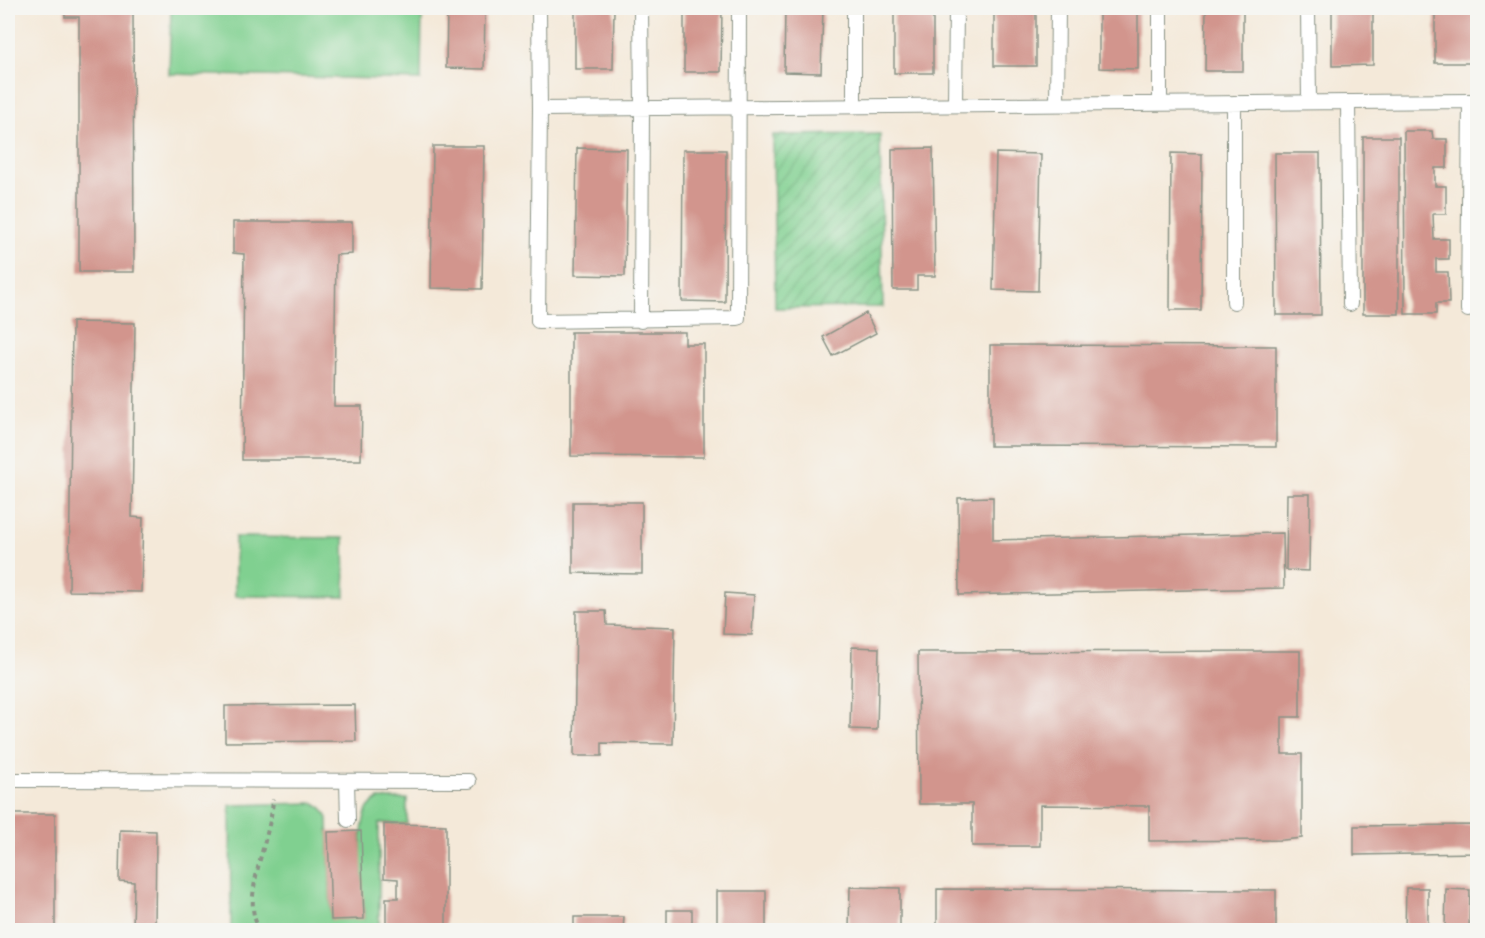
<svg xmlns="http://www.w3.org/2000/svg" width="1485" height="938" viewBox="0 0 1485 938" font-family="'IM FELL French Canon',serif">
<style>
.green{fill:#80d090;stroke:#508662;stroke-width:1.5}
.garden{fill:url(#garden-furrows);stroke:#508662;stroke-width:1.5}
.building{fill:#d2958d}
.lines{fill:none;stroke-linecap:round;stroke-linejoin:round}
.lane-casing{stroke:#8a9386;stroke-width:16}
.path{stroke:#8a9386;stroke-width:4;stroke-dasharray:4.5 4.5;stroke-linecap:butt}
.lane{stroke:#fff;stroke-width:14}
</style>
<defs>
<pattern id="garden-furrows" width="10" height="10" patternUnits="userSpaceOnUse" patternTransform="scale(1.5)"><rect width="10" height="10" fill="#80d090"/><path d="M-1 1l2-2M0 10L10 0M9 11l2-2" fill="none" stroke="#68aa76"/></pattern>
</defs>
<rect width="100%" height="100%" fill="#f6f6f2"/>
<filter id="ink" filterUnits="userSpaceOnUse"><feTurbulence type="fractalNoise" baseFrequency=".0167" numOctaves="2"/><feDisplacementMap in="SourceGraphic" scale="12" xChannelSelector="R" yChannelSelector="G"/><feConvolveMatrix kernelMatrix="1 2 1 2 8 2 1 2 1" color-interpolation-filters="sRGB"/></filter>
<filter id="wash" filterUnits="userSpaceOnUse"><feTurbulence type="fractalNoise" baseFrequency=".008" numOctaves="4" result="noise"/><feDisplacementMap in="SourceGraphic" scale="24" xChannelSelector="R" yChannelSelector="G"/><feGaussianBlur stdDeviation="1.35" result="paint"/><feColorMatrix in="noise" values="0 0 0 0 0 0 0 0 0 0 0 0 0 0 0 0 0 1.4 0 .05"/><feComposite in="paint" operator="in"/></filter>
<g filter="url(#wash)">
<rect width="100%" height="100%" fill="#f4e9d9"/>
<path class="green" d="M171,8h251l-1,72 -252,-6z
M235,537l109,1 1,59 -110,-1z
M379,799h28v25l-28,-1v107h-148l-1,-125 84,-2 8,5 6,10 3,101 33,-1c-1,-25 -8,-89 4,-110 3,-4 6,-6 11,-9z"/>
<path class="garden" d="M880,134l3,173 -108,1 -2,-173z"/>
<g id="blocks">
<path class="building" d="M65,8h68l1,264h-55v-255h-14z
M447,8h38l-1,61 -38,-1z
M575,8h39l-1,61h-38z
M684,8h38l-1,64h-37z
M785,8h38l-2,65 -37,-1z
M894,8h39v65h-39z
M994,8h42v58h-42z
M1099,8h39v61l-39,-1z
M1206,8h37v63h-38z
M1332,8h41v57l-41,1z
M1435,8h43v55h-43z
M1404,131h28l1,8h14v29h-12v18h11v28h-13l1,25h15v20h-13v13h12l1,31h-13v11h-31z
M1363,137h36v177h-36z
M433,146h51l-2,143 -51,-1z
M577,148l50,1 -2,127 -50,-1z
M933,148l2,128h-18v14h-24l-1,-141z
M683,150h43l-1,152 -43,-1z
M996,153l45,1 -3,137 -45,-1z
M1171,153l31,1 -1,156h-31z
M1275,153h45l1,162h-45z
M233,222h119v32l-16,1 -2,151h28l-1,54h-119l2,-206 -11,-1z
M866,313l10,20 -43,23 -10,-19z
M72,322l63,1 -3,194 11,1 -2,74 -72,-1z
M571,332h114v12h19v113l-133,-1z
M990,345l286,1v101l-286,-1z
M1287,494h23l-1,77 -23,-1z
M993,497v43l290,-7 1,55 -325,7 -1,-97z
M573,502h69v72l-69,-1z
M725,593l29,2 -2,40 -29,-1z
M576,611h30l1,14 68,2 -2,117 -71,-1v13h-28z
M852,647l27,1 -2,82 -27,-1z
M1300,651v66h-18v37h20v84l-19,2 -134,1v-35l-109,-1v41h-68v-42h-53l-1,-152z
M355,705l1,36 -131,1v-36z
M8,814h47v116h-47z
M384,824l62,1v105h-60v-32h12v-19l-14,-1z
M1478,825v28l-124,2v-29z
M120,830l36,1 -1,99h-22l1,-48 -15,-1z
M361,831l3,88 -33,1 -3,-88z
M850,887l50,1v42h-51z
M1406,888h22v42h-23z
M937,889l339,1v40h-339z
M1446,889l24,1 -1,40h-24z
M717,891h49v39h-49z
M667,910h25v20h-25z
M574,917h50l-1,13h-49z"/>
</g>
</g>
<g filter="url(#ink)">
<use href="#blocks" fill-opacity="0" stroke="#8a9386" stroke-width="1.5"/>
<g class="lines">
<g class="lane-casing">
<path id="lane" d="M539,8l1,101 -2,212 200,-3 1,-310
M641,8l1,100 -1,213
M1308,8l1,94
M1348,102l2,202
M1160,103v-95
M1234,103v199
M1057,104l1,-96
M955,105l1,-97
M854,106v-98
M540,109l930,-8 -2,209
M8,780l461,1
M347,781l1,39"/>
</g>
<path class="path" d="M262,930c-3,-3 -6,-7 -7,-11 -10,-32 17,-85 18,-120"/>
<use href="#lane" class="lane"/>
</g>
</g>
<rect width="1485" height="938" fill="none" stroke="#f6f6f2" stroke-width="30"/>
</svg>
